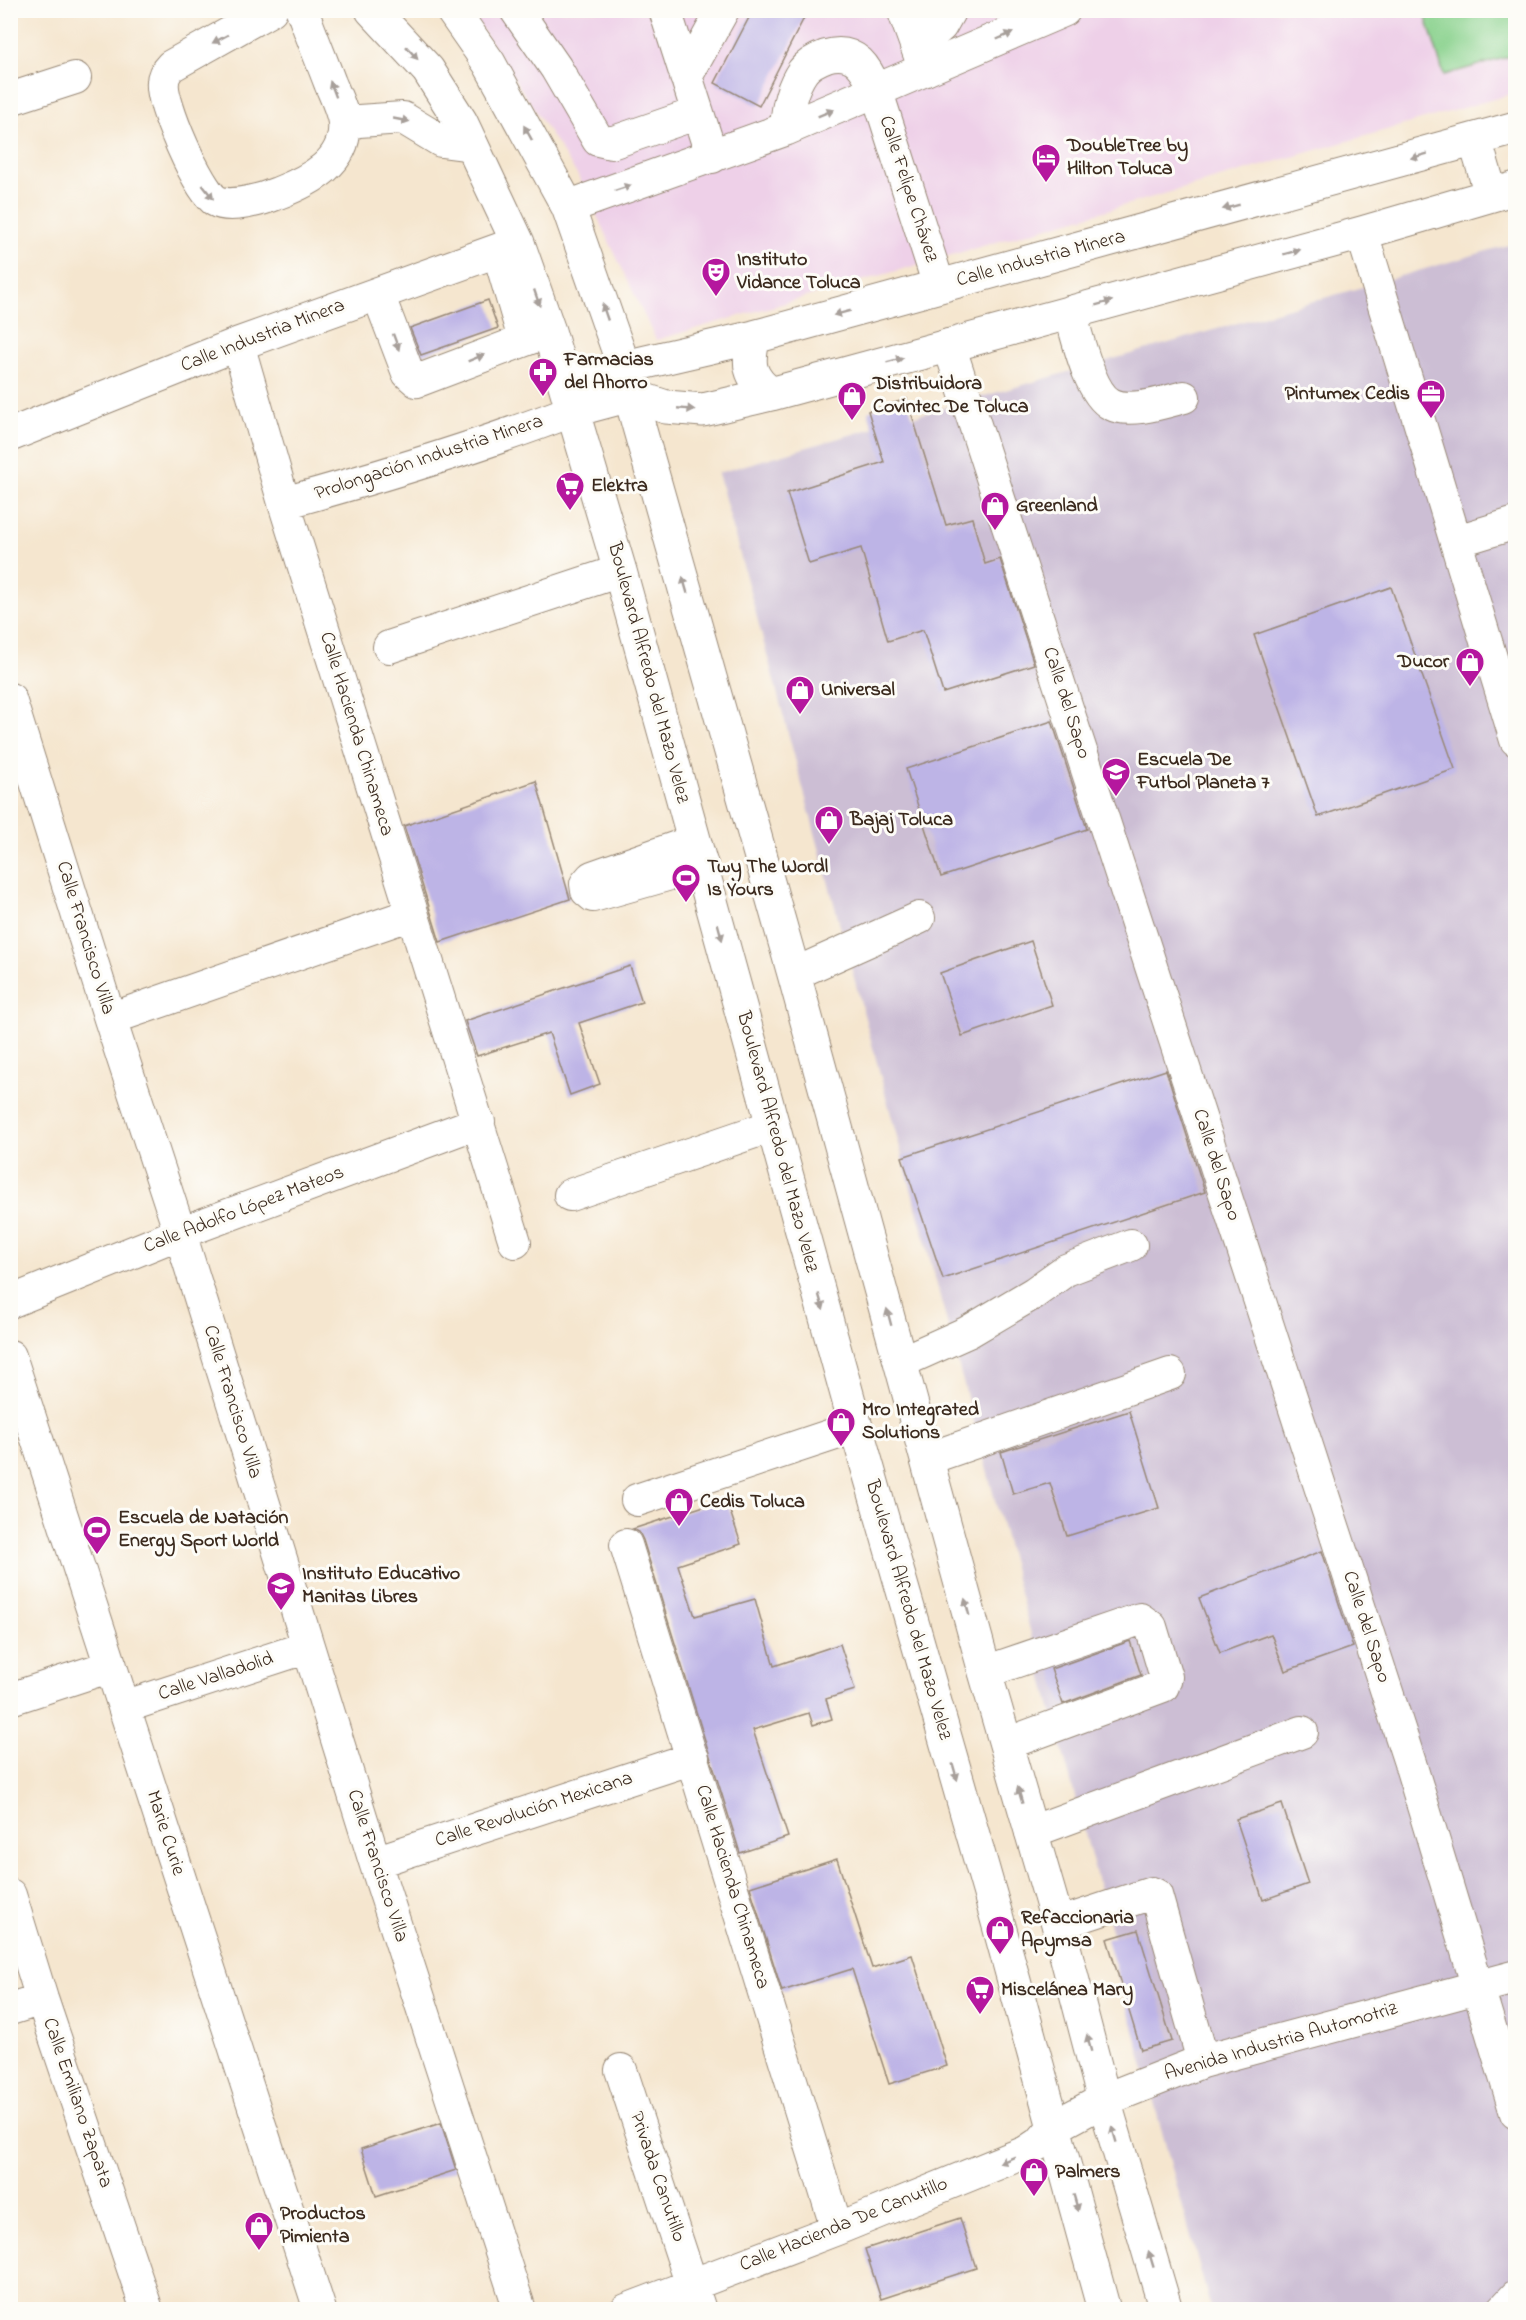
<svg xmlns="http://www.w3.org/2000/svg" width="1526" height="2320" viewBox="0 0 1526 2320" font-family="'Indie Flower',sans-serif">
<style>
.built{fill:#eed0e8}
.industrial{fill:#ccbed4}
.green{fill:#89d28d;stroke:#627e56;stroke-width:1.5}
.building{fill:#bdb4e6}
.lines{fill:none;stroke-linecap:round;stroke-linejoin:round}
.minor-casing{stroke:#988876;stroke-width:34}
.major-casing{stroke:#988876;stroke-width:35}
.minor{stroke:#fff;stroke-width:32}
.major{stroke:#fff;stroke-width:33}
.oneway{fill:#a79f9a}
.labels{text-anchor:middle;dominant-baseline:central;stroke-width:6;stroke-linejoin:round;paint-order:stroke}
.poi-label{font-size:20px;font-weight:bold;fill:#3b2a1e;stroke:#fdfcf7;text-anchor:start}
.street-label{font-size:20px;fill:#3b2a1e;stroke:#fdfcf7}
</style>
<rect width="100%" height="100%" fill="#fdfcf7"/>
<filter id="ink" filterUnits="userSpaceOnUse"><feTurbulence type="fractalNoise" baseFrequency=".0167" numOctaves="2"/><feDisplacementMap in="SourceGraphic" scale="12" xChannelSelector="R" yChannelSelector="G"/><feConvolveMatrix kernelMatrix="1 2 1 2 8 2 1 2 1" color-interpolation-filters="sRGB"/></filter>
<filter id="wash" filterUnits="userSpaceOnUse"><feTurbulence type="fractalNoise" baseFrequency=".008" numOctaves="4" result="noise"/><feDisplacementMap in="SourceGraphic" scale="24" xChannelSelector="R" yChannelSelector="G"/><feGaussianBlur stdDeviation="1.35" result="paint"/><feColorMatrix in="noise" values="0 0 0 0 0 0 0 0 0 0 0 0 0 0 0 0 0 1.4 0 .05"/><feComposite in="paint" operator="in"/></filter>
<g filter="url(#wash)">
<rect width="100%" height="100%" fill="#f5e6cf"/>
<path class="built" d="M470,11h1045v82l-859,247 -78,-164z"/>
<path class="industrial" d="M1515,243v2066h-304l-93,-336 4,-2 -404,-1498z"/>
<path class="green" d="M1424,11h91v44l-71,20z"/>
<g id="blocks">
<path class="building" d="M753,10h55l-49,96 -44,-23z
M488,300l10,28 -77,27 -11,-27z
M907,399l39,126 26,-7 13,46 15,-5 34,105 -91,29 -20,-63 -35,11 -27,-93 -52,16 -22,-71 97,-31 -16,-51z
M1391,587l64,182 -137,48 -64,-182z
M1052,721l35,108 -146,48 -35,-108z
M536,781l34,118 -130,43 -36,-116z
M1031,941l21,64 -90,31 -22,-63z
M630,966l12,36 -63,21 21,61 -30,11 -21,-62 -72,23 -12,-35z
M1166,1070l39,122 -262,87 -41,-122z
M1129,1411l30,97 -92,28 -17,-53 -37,11 -12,-42z
M726,1499l15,45 -63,21 17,51 60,-17 19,67 66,-22 15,46 -29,9 6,20 -19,6 -4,-12 -56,17 35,107 -48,16 -97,-313 -4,-8 -6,-3z
M1322,1551l31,96 -68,24 -14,-37 -51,19 -21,-55z
M1130,1641l11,34 -78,29 -12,-35z
M1282,1804l26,80 -45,16 -27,-81z
M837,1859l35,109 40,-13 35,111 -58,18 -37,-115 -70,22 -32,-104z
M1138,1930l34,111 -31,9 -34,-111z
M441,2123l15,47 -80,26 -15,-47z
M960,2218l16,50 -95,31 -16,-50z"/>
</g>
</g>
<g filter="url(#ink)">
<use href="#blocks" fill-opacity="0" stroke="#988876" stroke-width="1.5"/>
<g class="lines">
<g class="minor-casing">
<path id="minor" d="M271,10l-100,56c-4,4 -8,10 -8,16 -3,20 36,109 53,119 14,8 48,-2 62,-8 31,-12 70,-31 66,-71 -2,-13 -9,-27 -14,-39 -9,-24 -19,-48 -28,-73
M516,10l40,58 42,72 13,3 87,-30
M665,10l47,147
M904,12l21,58
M917,47l24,-21 9,-16
M686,77l37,-67
M10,99l65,-21
M344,122l59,-4 38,23 31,4
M786,129c1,-20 5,-41 17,-58 6,-8 15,-12 23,-15 30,-9 41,13 51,36l62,194
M1362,233l154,507
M498,251l26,88
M378,294l30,79 9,8 132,-50
M1070,312c7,23 19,81 41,92 19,10 54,-2 73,-7
M238,344l46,159 231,739
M949,345l461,1418 106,350
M284,503c98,-27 195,-56 290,-93
M1457,541l59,-18
M389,647l231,-76
M10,699l100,320 70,214 195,629 145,448
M694,841l-102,36 -6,7 1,7 6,5 109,-31
M794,974l125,-56
M110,1019l302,-105
M570,1195l202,-69
M10,1302l170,-69 299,-111
M10,1356l310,954
M901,1362l67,-30 66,-39 32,-23 65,-25
M927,1459l243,-85
M637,1500l219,-73
M626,1545l211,684
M985,1672l155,-53 11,8 15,50 -3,9 -157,58
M10,1699l101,-33
M124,1707l184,-60
M1031,1832l271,-100
M375,1862l318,-104
M10,1895l32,104 105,311
M1058,1924l94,-31 4,2 47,166
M10,2009l32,-10
M621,2070l79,240
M626,2310l211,-81 189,-77 15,-10 13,-15
M1503,2310l13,-14"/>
</g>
<g class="major-casing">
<path id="major" d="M372,10l56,60 33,52 57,121 31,88 71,240 236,856 140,488 108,395
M452,10l37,53 79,144 56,160 6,28 164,579 191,698 73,252 46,176 62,210
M1475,140l16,54
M568,207l218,-78 278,-119
M754,337c-7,26 -6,40 17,57
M564,381l190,-44 762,-209
M574,410l56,-15 36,12 37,3 68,-16 591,-161 154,-45
M10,435l228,-91 280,-101
M1054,2127l50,-27 99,-39 313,-84"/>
</g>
<use href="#minor" class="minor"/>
<use href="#major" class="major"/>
</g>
<defs><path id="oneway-solid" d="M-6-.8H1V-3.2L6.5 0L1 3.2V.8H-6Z" transform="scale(1.5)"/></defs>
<g class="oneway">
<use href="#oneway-solid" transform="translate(1005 36) rotate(-23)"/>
<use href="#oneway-solid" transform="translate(220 39) rotate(152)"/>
<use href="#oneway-solid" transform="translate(412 53) rotate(48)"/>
<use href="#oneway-solid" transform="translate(333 89) rotate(-111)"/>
<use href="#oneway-solid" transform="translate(826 113) rotate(-22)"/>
<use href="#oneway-solid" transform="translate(401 120) rotate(11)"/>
<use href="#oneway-solid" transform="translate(528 133) rotate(-119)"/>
<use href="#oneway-solid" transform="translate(1419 156) rotate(165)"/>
<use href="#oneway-solid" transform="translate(623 188) rotate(-19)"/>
<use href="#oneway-solid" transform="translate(208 192) rotate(52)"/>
<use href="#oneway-solid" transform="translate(1231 207) rotate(165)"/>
<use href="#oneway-solid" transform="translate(1292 252) rotate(-15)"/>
<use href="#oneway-solid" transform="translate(537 298) rotate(71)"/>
<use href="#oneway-solid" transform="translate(1104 303) rotate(-15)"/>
<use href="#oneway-solid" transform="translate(605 312) rotate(-109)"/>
<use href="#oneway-solid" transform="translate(842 313) rotate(165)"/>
<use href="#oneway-solid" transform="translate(396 342) rotate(70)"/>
<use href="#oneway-solid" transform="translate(476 358) rotate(-22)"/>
<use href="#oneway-solid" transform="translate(895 360) rotate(-15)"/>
<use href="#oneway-solid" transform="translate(686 409) rotate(5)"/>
<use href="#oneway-solid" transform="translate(685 585) rotate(-106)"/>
<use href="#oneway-solid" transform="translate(720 932) rotate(75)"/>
<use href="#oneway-solid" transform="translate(821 1302) rotate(74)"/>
<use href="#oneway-solid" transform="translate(889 1317) rotate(-105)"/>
<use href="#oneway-solid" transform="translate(967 1607) rotate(-105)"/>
<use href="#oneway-solid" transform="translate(955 1772) rotate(74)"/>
<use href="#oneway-solid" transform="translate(1020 1795) rotate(-106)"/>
<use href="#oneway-solid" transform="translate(1089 2043) rotate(-105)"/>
<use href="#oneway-solid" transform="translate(1114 2134) rotate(-106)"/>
<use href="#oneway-solid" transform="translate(1007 2160) rotate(158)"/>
<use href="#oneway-solid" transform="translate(1076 2203) rotate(74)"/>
<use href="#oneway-solid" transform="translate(1151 2259) rotate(-107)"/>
</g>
</g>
<defs>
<g id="hotel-pin" transform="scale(1.5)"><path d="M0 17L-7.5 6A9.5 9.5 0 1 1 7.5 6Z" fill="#b5179e" stroke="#fdfcf7"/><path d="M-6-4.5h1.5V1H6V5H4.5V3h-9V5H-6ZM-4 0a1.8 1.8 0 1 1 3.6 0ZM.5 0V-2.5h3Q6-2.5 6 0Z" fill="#fff"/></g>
<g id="theatre-pin" transform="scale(1.5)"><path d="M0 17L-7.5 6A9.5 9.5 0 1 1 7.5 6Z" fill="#b5179e" stroke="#fdfcf7"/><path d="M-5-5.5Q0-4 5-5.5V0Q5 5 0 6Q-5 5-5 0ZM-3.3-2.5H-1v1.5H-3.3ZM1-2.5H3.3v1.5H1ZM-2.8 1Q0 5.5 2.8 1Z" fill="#fff"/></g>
<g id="pharmacy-pin" transform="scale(1.5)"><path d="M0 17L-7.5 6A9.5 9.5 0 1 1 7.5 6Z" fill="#b5179e" stroke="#fdfcf7"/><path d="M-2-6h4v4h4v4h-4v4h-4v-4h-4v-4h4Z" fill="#fff"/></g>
<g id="office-pin" transform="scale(1.5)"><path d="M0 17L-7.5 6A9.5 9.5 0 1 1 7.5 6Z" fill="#b5179e" stroke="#fdfcf7"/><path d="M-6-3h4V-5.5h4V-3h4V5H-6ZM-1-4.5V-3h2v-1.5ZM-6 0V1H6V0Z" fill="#fff"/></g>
<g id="shop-pin" transform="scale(1.5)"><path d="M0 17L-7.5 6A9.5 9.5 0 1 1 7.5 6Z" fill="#b5179e" stroke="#fdfcf7"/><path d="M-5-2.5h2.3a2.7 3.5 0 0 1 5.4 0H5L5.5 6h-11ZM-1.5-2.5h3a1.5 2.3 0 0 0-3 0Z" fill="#fff"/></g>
<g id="supermarket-pin" transform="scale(1.5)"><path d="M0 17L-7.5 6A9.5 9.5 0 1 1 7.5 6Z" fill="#b5179e" stroke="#fdfcf7"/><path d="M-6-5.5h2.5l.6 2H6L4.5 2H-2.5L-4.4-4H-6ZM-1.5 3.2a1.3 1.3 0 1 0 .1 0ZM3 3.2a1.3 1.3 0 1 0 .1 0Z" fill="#fff"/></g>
<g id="school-pin" transform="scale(1.5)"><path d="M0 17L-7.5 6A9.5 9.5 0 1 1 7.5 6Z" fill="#b5179e" stroke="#fdfcf7"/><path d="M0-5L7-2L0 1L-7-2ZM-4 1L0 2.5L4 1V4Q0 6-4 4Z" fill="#fff"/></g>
<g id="stadium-pin" transform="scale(1.5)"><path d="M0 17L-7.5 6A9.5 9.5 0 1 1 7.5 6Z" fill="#b5179e" stroke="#fdfcf7"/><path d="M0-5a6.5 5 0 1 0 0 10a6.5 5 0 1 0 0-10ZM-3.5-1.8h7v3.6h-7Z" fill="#fff"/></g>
</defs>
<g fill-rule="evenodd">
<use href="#hotel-pin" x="1046" y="158"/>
<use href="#theatre-pin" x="716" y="272"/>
<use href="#pharmacy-pin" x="543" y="372"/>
<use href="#office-pin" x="1431" y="394"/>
<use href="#shop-pin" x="852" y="396"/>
<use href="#supermarket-pin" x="570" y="486"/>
<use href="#shop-pin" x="995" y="506"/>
<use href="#shop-pin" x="1470" y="662"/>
<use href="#shop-pin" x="800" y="690"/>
<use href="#school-pin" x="1116" y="772"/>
<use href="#shop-pin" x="829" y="820"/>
<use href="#stadium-pin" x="686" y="878"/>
<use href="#shop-pin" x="841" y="1422"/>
<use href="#shop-pin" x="679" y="1502"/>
<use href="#stadium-pin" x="97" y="1530"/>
<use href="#school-pin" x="281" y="1586"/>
<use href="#shop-pin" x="1000" y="1930"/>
<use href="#supermarket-pin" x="980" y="1990"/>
<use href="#shop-pin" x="1034" y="2172"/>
<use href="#shop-pin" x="259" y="2226"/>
</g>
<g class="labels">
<g class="poi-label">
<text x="1067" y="146">DoubleTree by<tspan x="1067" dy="23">Hilton Toluca</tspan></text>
<text x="737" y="260">Instituto<tspan x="737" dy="23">Vidance Toluca</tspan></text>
<text x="564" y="360">Farmacias<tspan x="564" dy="23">del Ahorro</tspan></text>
<text x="873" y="384">Distribuidora<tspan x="873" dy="23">Covintec De Toluca</tspan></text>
<text x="1410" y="394" text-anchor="end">Pintumex Cedis</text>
<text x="591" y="486">Elektra</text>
<text x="1016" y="506">Greenland</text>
<text x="1449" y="662" text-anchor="end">Ducor</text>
<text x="821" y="690">Universal</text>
<text x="1137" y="760">Escuela De<tspan x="1137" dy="23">Futbol Planeta 7</tspan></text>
<text x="850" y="820">Bajaj Toluca</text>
<text x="707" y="867">Twy The Wordl<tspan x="707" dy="23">Is Yours</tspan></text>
<text x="862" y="1410">Mro Integrated<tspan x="862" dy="23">Solutions</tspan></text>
<text x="700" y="1502">Cedis Toluca</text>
<text x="118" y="1518">Escuela de Natación<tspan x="118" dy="23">Energy Sport World</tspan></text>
<text x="302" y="1574">Instituto Educativo<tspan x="302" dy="23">Manitas Libres</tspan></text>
<text x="1021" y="1918">Refaccionaria<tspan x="1021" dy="23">Apymsa</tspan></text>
<text x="1001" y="1990">Miscelánea Mary</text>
<text x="1055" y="2172">Palmers</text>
<text x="280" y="2214">Productos<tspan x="280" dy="23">Pimienta</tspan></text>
</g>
<g class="street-label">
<text transform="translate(908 189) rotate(72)">Calle Felipe Chávez</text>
<text transform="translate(1041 259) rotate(-15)">Calle Industria Minera</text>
<text transform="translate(263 336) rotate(-21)">Calle Industria Minera</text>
<text transform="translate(429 458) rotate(-18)">Prolongación Industria Minera</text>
<text transform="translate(648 673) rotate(75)">Boulevard Alfredo del Mazo Velez</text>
<text transform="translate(1066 703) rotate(72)">Calle del Sapo</text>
<text transform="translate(356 734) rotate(73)">Calle Hacienda Chinameca</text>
<text transform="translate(85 938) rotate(73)">Calle Francisco Villa</text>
<text transform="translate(777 1142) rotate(75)">Boulevard Alfredo del Mazo Velez</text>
<text transform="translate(1216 1165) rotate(72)">Calle del Sapo</text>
<text transform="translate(244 1210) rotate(-21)">Calle Adolfo López Mateos</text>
<text transform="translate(232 1402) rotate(73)">Calle Francisco Villa</text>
<text transform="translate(908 1610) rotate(74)">Boulevard Alfredo del Mazo Velez</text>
<text transform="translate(1366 1627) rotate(72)">Calle del Sapo</text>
<text transform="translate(216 1677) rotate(-18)">Calle Valladolid</text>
<text transform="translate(534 1810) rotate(-18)">Calle Revolución Mexicana</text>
<text transform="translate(165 1833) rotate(72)">Marie Curie</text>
<text transform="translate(377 1866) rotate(72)">Calle Francisco Villa</text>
<text transform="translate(732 1887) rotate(73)">Calle Hacienda Chinameca</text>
<text transform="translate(1281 2042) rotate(-16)">Avenida Industria Automotriz</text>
<text transform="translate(77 2103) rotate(71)">Calle Emiliano Zapata</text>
<text transform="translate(657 2177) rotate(71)">Privada Canutillo</text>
<text transform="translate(844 2225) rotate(-22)">Calle Hacienda De Canutillo</text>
</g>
</g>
<rect width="1526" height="2320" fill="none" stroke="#fdfcf7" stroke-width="36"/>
</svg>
